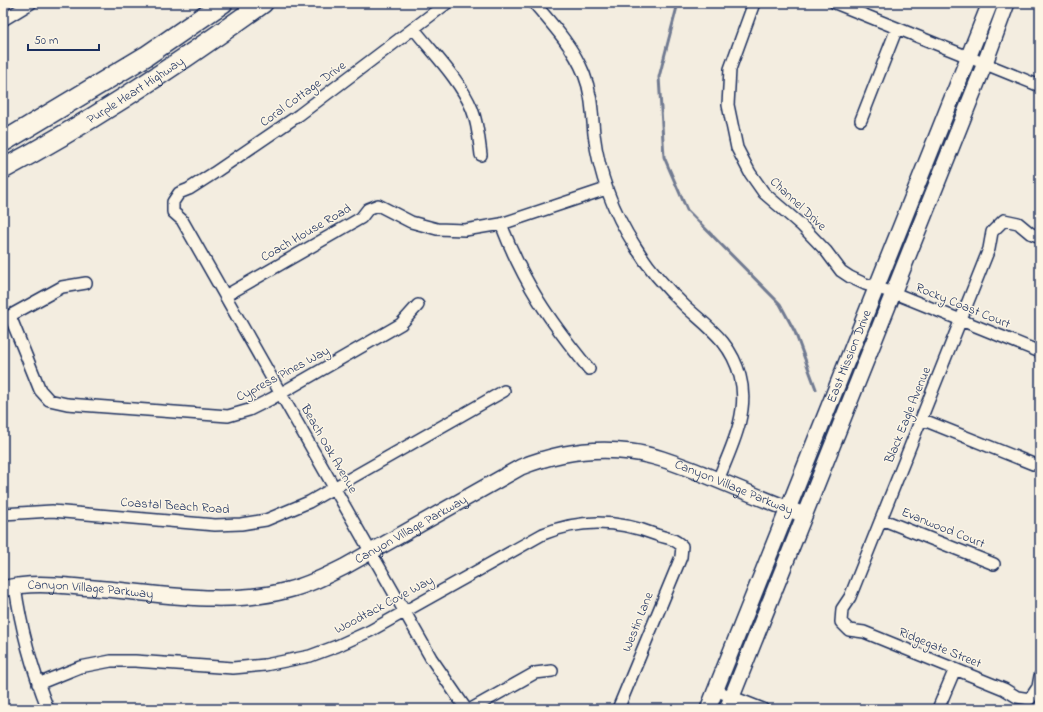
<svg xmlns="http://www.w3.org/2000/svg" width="1043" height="712" viewBox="0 0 1043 712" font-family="'Indie Flower',sans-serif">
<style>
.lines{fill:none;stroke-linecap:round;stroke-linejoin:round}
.stream{stroke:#707a91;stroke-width:3}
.street-casing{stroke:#1b2f5e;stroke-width:14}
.secondary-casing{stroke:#1b2f5e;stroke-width:18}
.highway-casing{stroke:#1b2f5e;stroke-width:22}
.street{stroke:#fcf5e5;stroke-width:11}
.secondary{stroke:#fcf5e5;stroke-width:15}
.highway{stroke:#fcf5e5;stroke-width:19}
.labels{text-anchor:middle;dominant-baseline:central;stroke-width:3;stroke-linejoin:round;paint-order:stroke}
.street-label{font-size:13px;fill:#1b2f5e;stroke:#fcf5e5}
</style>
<rect width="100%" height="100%" fill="#f3ede0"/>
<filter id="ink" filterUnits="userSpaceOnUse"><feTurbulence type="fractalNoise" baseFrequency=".025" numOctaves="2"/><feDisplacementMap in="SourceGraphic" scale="8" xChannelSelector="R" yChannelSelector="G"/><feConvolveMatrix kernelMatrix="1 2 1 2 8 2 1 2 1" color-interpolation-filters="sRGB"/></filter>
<g filter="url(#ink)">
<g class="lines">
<path class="stream" d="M678,3l-19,74 5,80 23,53 93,94 15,28 21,57"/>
<g class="street-casing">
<path id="street" d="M447,3l-148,112 -85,58 -25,16 -10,4 -6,9v10l9,8 249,438 35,51
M534,3c19,22 39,44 50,71 8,20 8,39 10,60 5,40 19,78 41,112 14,23 31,42 50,60 24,22 46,36 55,70 10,36 -9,72 -22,104
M754,3l-24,66 -2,36 9,43 13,25 14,20 37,32 25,26 15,20 9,6 15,7 29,9 146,59
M835,3l205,83
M3,20l28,-17
M414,29c20,25 46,51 58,80 6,15 7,30 9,46
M861,120l36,-92
M501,224c23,60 48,96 88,145
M1040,237l-10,-4 -12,-10 -14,-3 -12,12 -3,17 -139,348 -8,12 -1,13 8,8 15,2 140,57 13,8 13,2 8,-12 2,-11
M225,296l136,-78 7,-9 10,-4 33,17 26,7 28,1 36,-6 105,-35
M10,316l30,74 9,10 18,4 161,12 21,-6 22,-11 130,-75 17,-19
M4,319l58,-32 24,-4
M921,419l112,45
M3,514l49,-3 163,14 26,-1 25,-4 43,-18 195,-111
M881,519l113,45
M15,586c6,43 17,83 33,123
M38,684l42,-17 31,-6h24l98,7 32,-3 45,-9 27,-10 33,-15 173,-97c39,-16 76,-14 114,1 11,4 15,2 25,11l-1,11 -63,152
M715,690l48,19
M471,709l64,-36 17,-2
M938,709l17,-40"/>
</g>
<g class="secondary-casing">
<g id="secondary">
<path id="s1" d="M3,589c30,-8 61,-3 91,-1 64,5 131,19 194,2 20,-5 38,-14 56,-23l177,-100c35,-14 72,-20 110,-15 25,3 48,13 72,22 34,14 67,28 101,41"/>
<path id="s2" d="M708,709l282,-706"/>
<path d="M727,709l258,-646 22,-60"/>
</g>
</g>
<g class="highway-casing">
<g id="highway">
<path d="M3,142l143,-86 77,-53"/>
<path id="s3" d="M3,169c90,-48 177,-106 260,-166"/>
</g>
</g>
<use href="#street" class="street"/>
<use href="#secondary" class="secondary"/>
<use href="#highway" class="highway"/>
</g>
</g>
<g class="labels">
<g class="street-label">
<text stroke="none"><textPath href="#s3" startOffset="154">Purple Heart Highway</textPath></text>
<text transform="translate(303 94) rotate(-36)">Coral Cottage Drive</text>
<text transform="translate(798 204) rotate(43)">Channel Drive</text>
<text transform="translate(306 233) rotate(-30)">Coach House Road</text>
<text transform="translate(963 306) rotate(22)">Rocky Coast Court</text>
<text stroke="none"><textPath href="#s2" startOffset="380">East Mission Drive</textPath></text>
<text transform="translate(283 374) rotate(-28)">Cypress Pines Way</text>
<text transform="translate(908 415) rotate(-68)">Black Eagle Avenue</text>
<text transform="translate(329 449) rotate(60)">Beach Oak Avenue</text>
<text stroke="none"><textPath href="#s1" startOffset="772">Canyon Village Parkway</textPath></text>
<text transform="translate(175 506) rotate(4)">Coastal Beach Road</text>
<text transform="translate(943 528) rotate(22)">Evanwood Court</text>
<text stroke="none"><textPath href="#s1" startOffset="424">Canyon Village Parkway</textPath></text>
<text stroke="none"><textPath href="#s1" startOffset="88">Canyon Village Parkway</textPath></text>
<text transform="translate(384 605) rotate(-28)">Woodtack Cove Way</text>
<text transform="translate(638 622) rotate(-68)">Westin Lane</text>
<text transform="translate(940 648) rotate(22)">Ridgegate Street</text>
</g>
</g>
<rect width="1043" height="712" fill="none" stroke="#fcf5e5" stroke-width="16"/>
<rect x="8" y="8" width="1027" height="696" fill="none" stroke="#1b2f5e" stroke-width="1.5" filter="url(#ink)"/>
<path d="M28 44v6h71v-6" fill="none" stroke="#1b2f5e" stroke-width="2"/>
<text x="34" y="44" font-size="12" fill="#1b2f5e" stroke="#fcf5e5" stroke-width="3" paint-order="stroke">50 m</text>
</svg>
